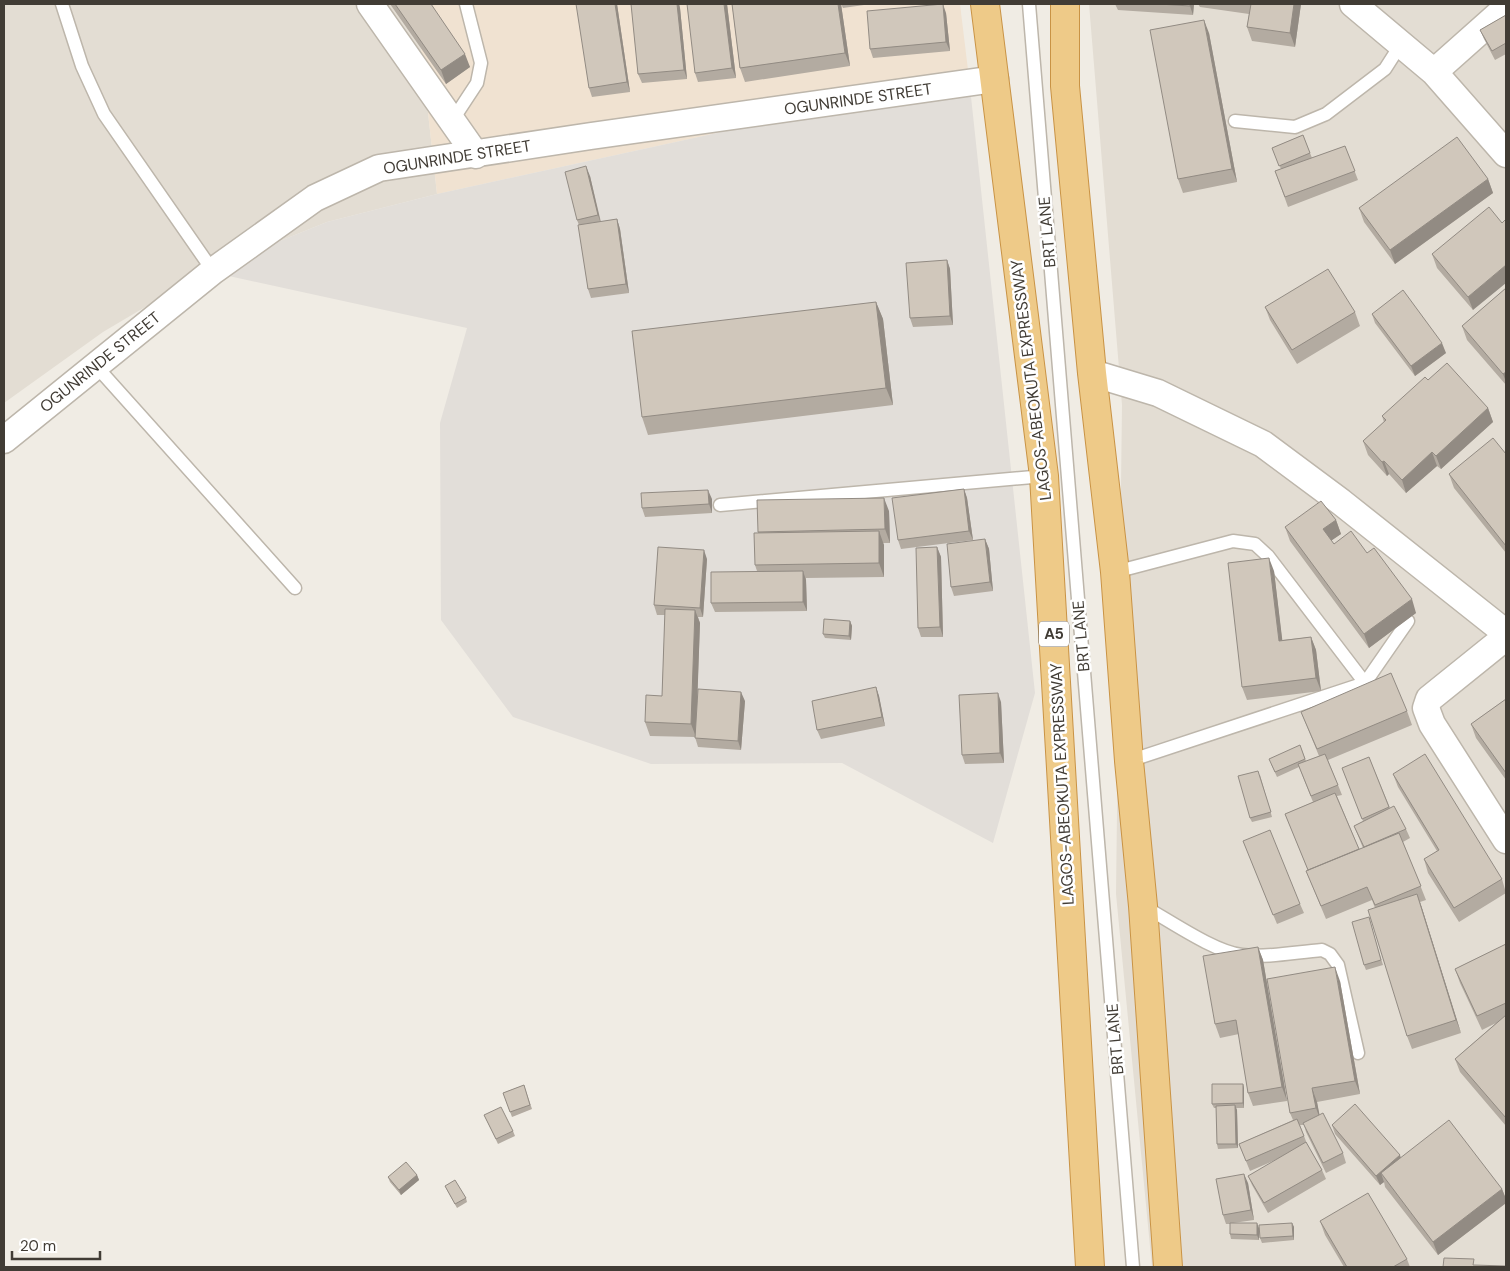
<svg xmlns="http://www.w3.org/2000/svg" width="1510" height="1271" viewBox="0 0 1510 1271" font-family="'DM Sans',sans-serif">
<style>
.residential{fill:#e3ddd3}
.commercial{fill:#f0e2d1}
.industrial{fill:#e2ded9}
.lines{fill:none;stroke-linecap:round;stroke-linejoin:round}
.service-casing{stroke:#bdb6ab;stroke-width:15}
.minor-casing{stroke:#bdb6ab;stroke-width:29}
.trunk-casing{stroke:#c99345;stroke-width:30}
.service{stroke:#fff;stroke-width:12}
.minor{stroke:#fff;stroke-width:26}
.trunk{stroke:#eeca88;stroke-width:28}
.wall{fill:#b3aba1}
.shaded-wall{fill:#928b83}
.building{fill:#d0c7bb;stroke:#928b83}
.labels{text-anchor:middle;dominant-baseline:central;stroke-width:5;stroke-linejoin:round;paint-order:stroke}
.shield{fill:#fff;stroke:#7a7672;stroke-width:1}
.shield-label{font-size:15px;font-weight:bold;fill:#413c35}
.street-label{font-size:16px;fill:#413c35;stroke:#fff}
</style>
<rect width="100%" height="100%" fill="#f0ece4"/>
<path class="residential" d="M4,4h412l21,190 -110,28 -121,49 -103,61 -99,71z
M1089,4h417v1263h-354l-36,-373 6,-489z"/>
<path class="commercial" d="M416,4h544l9,74 -532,116z"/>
<path class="industrial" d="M969,78l66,615 -42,150 -151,-80 -191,1 -138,-47 -72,-97 -1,-197 27,-95 -261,-57 121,-49 110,-28z"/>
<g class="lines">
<g class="service-casing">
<path id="service" d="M62,4l20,62 22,48 109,157
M1029,4l104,1263
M452,121l25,-38 4,-20 -15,-59
M1235,121l60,6 31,-13 59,-45 16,-25
M96,366l199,222
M720,505l324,-29
M1115,572l118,-31 22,3 13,12 97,127
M1129,761l236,-78 43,-62
M1143,906c26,14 71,46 99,49 26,3 54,-3 80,-5l8,4 8,11 20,88"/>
</g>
<g class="minor-casing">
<path id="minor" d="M370,4l106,151
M1353,4l81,68 72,82
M1434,72l72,-64
M1092,373l66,20 105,51 78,58 165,131
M4,440l209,-169 102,-73 64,-30 212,-32 404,-57
M1506,637l-77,62 -3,9 6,16 74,116"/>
</g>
<g class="trunk-casing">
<path id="trunk" d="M985,4l59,472 46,791
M1065,4v82l27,287 23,199 14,189 14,145 25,361"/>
</g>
<use href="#service" class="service"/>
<use href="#minor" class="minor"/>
<use href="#trunk" class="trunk"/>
</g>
<path class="wall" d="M390,4h41l39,63 -24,17z
M617,4l13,88 -38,5 -3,-9z
M636,4h43l1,4 7,71 -45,4 -4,-9z
M727,4l9,74 -38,4 -3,-9z
M732,4h109l9,62 -105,16 -5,-14z
M841,4h30l-28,4z
M1115,4h79l-1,11 -75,-5z
M1198,4h103l-6,43 -43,-6 -5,-14 2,-13 -49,-7z
M946,13l4,38 -77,7 -3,-9z
M1506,15v39l-11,6 -11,-21 -4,-9z
M1209,33l28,149 -54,11 -5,-14z
M1303,135l9,23 33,-12 13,34 -70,27 -13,-36 6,-2 -9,-21z
M590,176l11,46 16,-3 3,10 9,64 -38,5 -3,-9 -9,-64 -2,-5z
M1488,179l5,14 -98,71 -31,-42 -5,-14z
M1502,223l-29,87 -36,-42 -5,-14z
M947,260l3,9 3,56 -40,2 -3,-9z
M1506,288v97l-39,-45 -5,-14z
M876,302l7,17 10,86 -245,30 -6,-18z
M1265,307l90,5 5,14 -63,38 -27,-44z
M1372,314l74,39 -31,23 -40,-53z
M1428,380l60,28 5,14 -52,47 -4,-3 -31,27 -17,-19 -2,2 -19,-21 -5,-14 21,-19 -2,-6z
M1506,454v99l-52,-65 -5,-14z
M964,489l3,9 6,42 -72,9 -3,-9z
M712,499v14l-67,4 -3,-9z
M889,511l1,32h-7l1,2v32l-78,1v2l1,31 -92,1 -4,-9 46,-32 -2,-6 3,-33z
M1336,520l5,14 -10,6 3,4 33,9 49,60 -47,35 -79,-107 -5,-14z
M985,539l4,10 4,42 -39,5 -3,-9z
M937,547l4,10 2,80h-22l-3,-9z
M707,559l-4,58h-5l2,6 -3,78h48l-4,49 -43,-3 -3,-10 -45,-1 -5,-14 17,-26 3,-81h-8l-3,-10z
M1274,571l8,69 29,-3 5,13 5,41 -74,9 -5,-13z
M850,621l2,5 -1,14 -26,-2 -2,-4z
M876,687l3,9 6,30 -64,13 -4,-9z
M1506,699v81l-30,-42 -5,-14z
M1001,702l3,61 -39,1 -3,-9z
M1407,711l5,14 -84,35 14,35 -5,1 22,53 4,-1 -9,-22 9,-5 -21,-53 27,-11 21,51 16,21 4,9 -7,4 23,58 -6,2 41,131 -49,16 -5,-13 -32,-128 -3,-8 -46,19 -20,-48 2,-1 -23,-56 28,-12 -14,-35 -22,10 -6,-13 29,-19 6,16 13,-5 -18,-44z
M1393,774l109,105 4,14 -47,29 -31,-49 -4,-14 13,-8 -39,-64z
M1260,775l12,42 -20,5 -2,-4z
M1243,841l57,63 4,9 -27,11z
M1370,922l13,43 -17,5 -2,-5z
M1506,944v182l-46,-54 -5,-13 41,-36 -14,7 -22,-47 -5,-14z
M1258,947l5,13 24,141 -34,5 -5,-13 -9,-59 -19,4 -5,-14z
M1340,981l20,113 -43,8 2,13 24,38 3,10 -20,10 -20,-41 -2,-7h-4l7,19 15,26 4,9 -58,34 -16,-28 -4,-9 32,-18 -30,13 -11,-27 54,-24 -3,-7z
M1243,1084l1,4v20h-8l1,2 1,38 -20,1 -1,-5 -1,-36h-2l-2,-4z
M524,1085l8,24 -20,8 -9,-24z
M484,1115l29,16 2,5 -17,8z
M1332,1125l69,33 101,31 4,10v4l-68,52 -53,-68 -1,-5 -4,3 -45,-51z
M417,1175l2,5 -18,15 -11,-13 -2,-5z
M1248,1183l6,37 -21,3 26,5 33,-5 2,4v13l-32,3 -2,-5 -1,-10v12l-28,-1 -1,-5v-10h-4l-3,-9z
M445,1186l21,12 1,4 -10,6 -10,-18z
M1320,1221l87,38 3,8h-66l-19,-32z"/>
<path class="shaded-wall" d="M615,4h2l13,88 -3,-10z
M677,4h2l1,4 7,71 -3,-9z
M724,4h3l9,74 -4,-10z
M838,4h3l9,62 -5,-13z
M943,4l3,9 4,38 -4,-9z
M1190,4h4l-1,11 -3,-9z
M1294,4h7l-6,43 -5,-14z
M1204,20l5,13 28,149 -5,-13z
M465,54l5,13 -24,17 -5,-14z
M586,166l4,10 11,48 -3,-9z
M1488,179l5,14 -98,71 -5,-14z
M617,219l3,10 9,64 -3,-9z
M947,260l3,9 3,56 -3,-9z
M1506,265v18l-33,27 -5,-13z
M876,302l7,17 10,86 -7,-17z
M1442,343l4,10 -31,23 -4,-10z
M1506,372v10l-3,-8z
M1488,408l5,14 -52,47 -5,-13z
M1432,452l5,14 -31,27 -4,-13z
M1384,461l5,13 -2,2 -5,-14z
M964,489l3,9 6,42 -4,-9z
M708,490l4,9v14l-3,-9z
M884,498l5,13 1,32 -5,-14z
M1336,520l5,14 -13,9 -5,-14z
M879,531l5,14v32l-5,-14z
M985,539l4,10 4,42 -3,-9z
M937,547l4,10 2,80 -3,-10z
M704,550l3,9 -4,58 -3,-9z
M1269,558l5,13 10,83 -5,-13z
M803,571l3,9 1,31 -4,-9z
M1412,599l4,14 -47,35 -5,-14z
M695,610l5,13 -4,114 -5,-13z
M850,621l2,5 -1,14 -2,-4z
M1311,637l5,13 5,41 -5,-13z
M876,687l3,9 6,30 -3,-9z
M741,692l4,9 -4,49 -3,-9z
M998,693l3,9 3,61 -4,-10z
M1417,894l5,14 39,125 -5,-13z
M1258,947l5,13 24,141 -5,-14z
M1335,967l5,14 20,113 -5,-13z
M1243,1084l1,4v20l-1,-5z
M1312,1088l5,14 4,20 -5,-14z
M1235,1105l2,5 1,38 -2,-4z
M1400,1155l3,9 -22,9 3,9 -4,3 -4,-9z
M1244,1174l4,9 6,37 -3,-10z
M417,1175l2,5 -18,15 -2,-5z
M1502,1189l4,10v4l-68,52 -5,-13z
M1257,1223l2,5v12l-2,-5z
M1292,1223l2,4v13l-1,-4z"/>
<path class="building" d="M395,4h36l34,50 -24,16z
M576,4h39l12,78 -38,6z
M631,4h46l7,66 -46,4z
M687,4h37l8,64 -37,5z
M732,4h106l7,49 -105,15z
M943,4l3,38 -76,7 -3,-38z
M1159,4h31v2z
M1251,4h43l-4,29 -43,-6z
M1506,15v28l-14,8 -12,-21z
M1204,20l28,149 -54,10 -28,-149z
M1303,135l7,18 -31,13 -7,-18z
M1457,137l31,42 -98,71 -31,-42z
M1345,146l10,25 -70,26 -10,-26z
M586,166l12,49 -21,5 -12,-48z
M1489,207l13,16 4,-4v46l-38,32 -36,-43z
M617,219l9,65 -38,5 -10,-64z
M947,260l3,56 -40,2 -4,-55z
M1328,269l27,43 -63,38 -27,-43z
M1506,288v84l-3,2 -41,-48z
M1403,290l39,53 -31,23 -39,-52z
M876,302l10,86 -244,29 -10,-86z
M1447,363l41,45 -52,48 -4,-4 -30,28 -18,-19 -2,1 -19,-21 23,-21 -4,-4 43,-39 3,3z
M1493,438l13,16v92l-57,-72z
M964,489l5,42 -71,9 -6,-42z
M708,490l1,14 -67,4 -1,-15z
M884,498l1,31 -127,3 -1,-32z
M1321,501l15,19 -13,9 11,15 17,-13 16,22 7,-5 38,51 -48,35 -79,-107z
M879,531v32l-124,2 -1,-32z
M985,539l5,43 -39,5 -4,-43z
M658,547l46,3 -4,58 -46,-3z
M937,547l3,80 -22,1 -2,-80z
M1269,558l10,83 32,-4 5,41 -74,9 -14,-124z
M803,571v31l-92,1v-31z
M665,609l30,1 -4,114 -46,-2 1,-27 16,1z
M824,619l26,2 -1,15 -26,-2z
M1391,673l16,38 -90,38 -16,-37z
M876,687l6,30 -65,13 -5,-29z
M698,689l43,3 -3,49 -43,-3z
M998,693l2,60 -38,2 -3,-60z
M1506,699v74l-35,-49z
M1300,745l5,14 -30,13 -6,-13z
M1325,754l13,31 -27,11 -13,-32z
M1425,754l77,125 -48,29 -30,-49 15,-9 -46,-76z
M1369,757l20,50 -27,12 -20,-51z
M1258,771l13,41 -21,6 -12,-42z
M1335,793l24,56 -51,21 -23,-56z
M1394,806l12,23 -42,18 -10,-21z
M1270,830l30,74 -27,11 -30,-74z
M1399,833l22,53 -46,19 -8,-18 -46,19 -15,-35z
M1417,894l39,126 -49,16 -39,-126z
M1369,917l12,43 -17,5 -12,-43z
M1506,944v59l-29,13 -22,-47z
M1258,947l24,140 -34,6 -12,-73 -21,4 -12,-68z
M1335,967l20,114 -43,7 4,20 -26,5 -23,-134z
M1506,1015v103l-51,-59z
M1212,1084h31v19l-31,1z
M524,1085l6,20 -20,7 -7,-19z
M1355,1104l45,51 -24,21 -44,-51z
M1235,1105l1,39h-19l-1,-38z
M501,1107l12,24 -17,8 -12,-24z
M1323,1113l20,40 -20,10 -20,-40z
M1297,1119l7,17 -58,25 -7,-17z
M1449,1120l53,69 -69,53 -52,-69z
M1306,1142l16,28 -58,33 -16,-27z
M406,1162l11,13 -18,15 -11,-13z
M1244,1174l7,36 -28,5 -7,-36z
M455,1180l11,18 -11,6 -10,-18z
M1368,1193l39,66 -14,8h-46l-27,-46z
M1230,1223h27v12l-27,-1z
M1292,1223l1,13 -33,2 -1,-13z
M1444,1258l30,1 -1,6 33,1v1h-63z"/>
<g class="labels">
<rect class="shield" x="1039" y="621.5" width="30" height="25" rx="4"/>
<g class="shield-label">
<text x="1054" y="634">A5</text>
</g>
<g class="street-label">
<text transform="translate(858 99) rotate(-8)">OGUNRINDE STREET</text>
<text transform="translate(457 157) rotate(-9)">OGUNRINDE STREET</text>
<text transform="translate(1047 232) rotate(-95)">BRT LANE</text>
<text transform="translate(100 362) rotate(-39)">OGUNRINDE STREET</text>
<text transform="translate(1031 380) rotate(-97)">LAGOS-ABEOKUTA EXPRESSWAY</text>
<text transform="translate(1081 636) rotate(-95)">BRT LANE</text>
<text transform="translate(1062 784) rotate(-93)">LAGOS-ABEOKUTA EXPRESSWAY</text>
<text transform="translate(1115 1039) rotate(-95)">BRT LANE</text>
</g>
</g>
<rect width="1510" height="1271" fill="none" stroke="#413c35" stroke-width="10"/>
<path d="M12 1251v8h88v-8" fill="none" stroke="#413c35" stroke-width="2.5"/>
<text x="20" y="1251" font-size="15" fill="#413c35" stroke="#ffffff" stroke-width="4" paint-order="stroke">20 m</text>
</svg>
